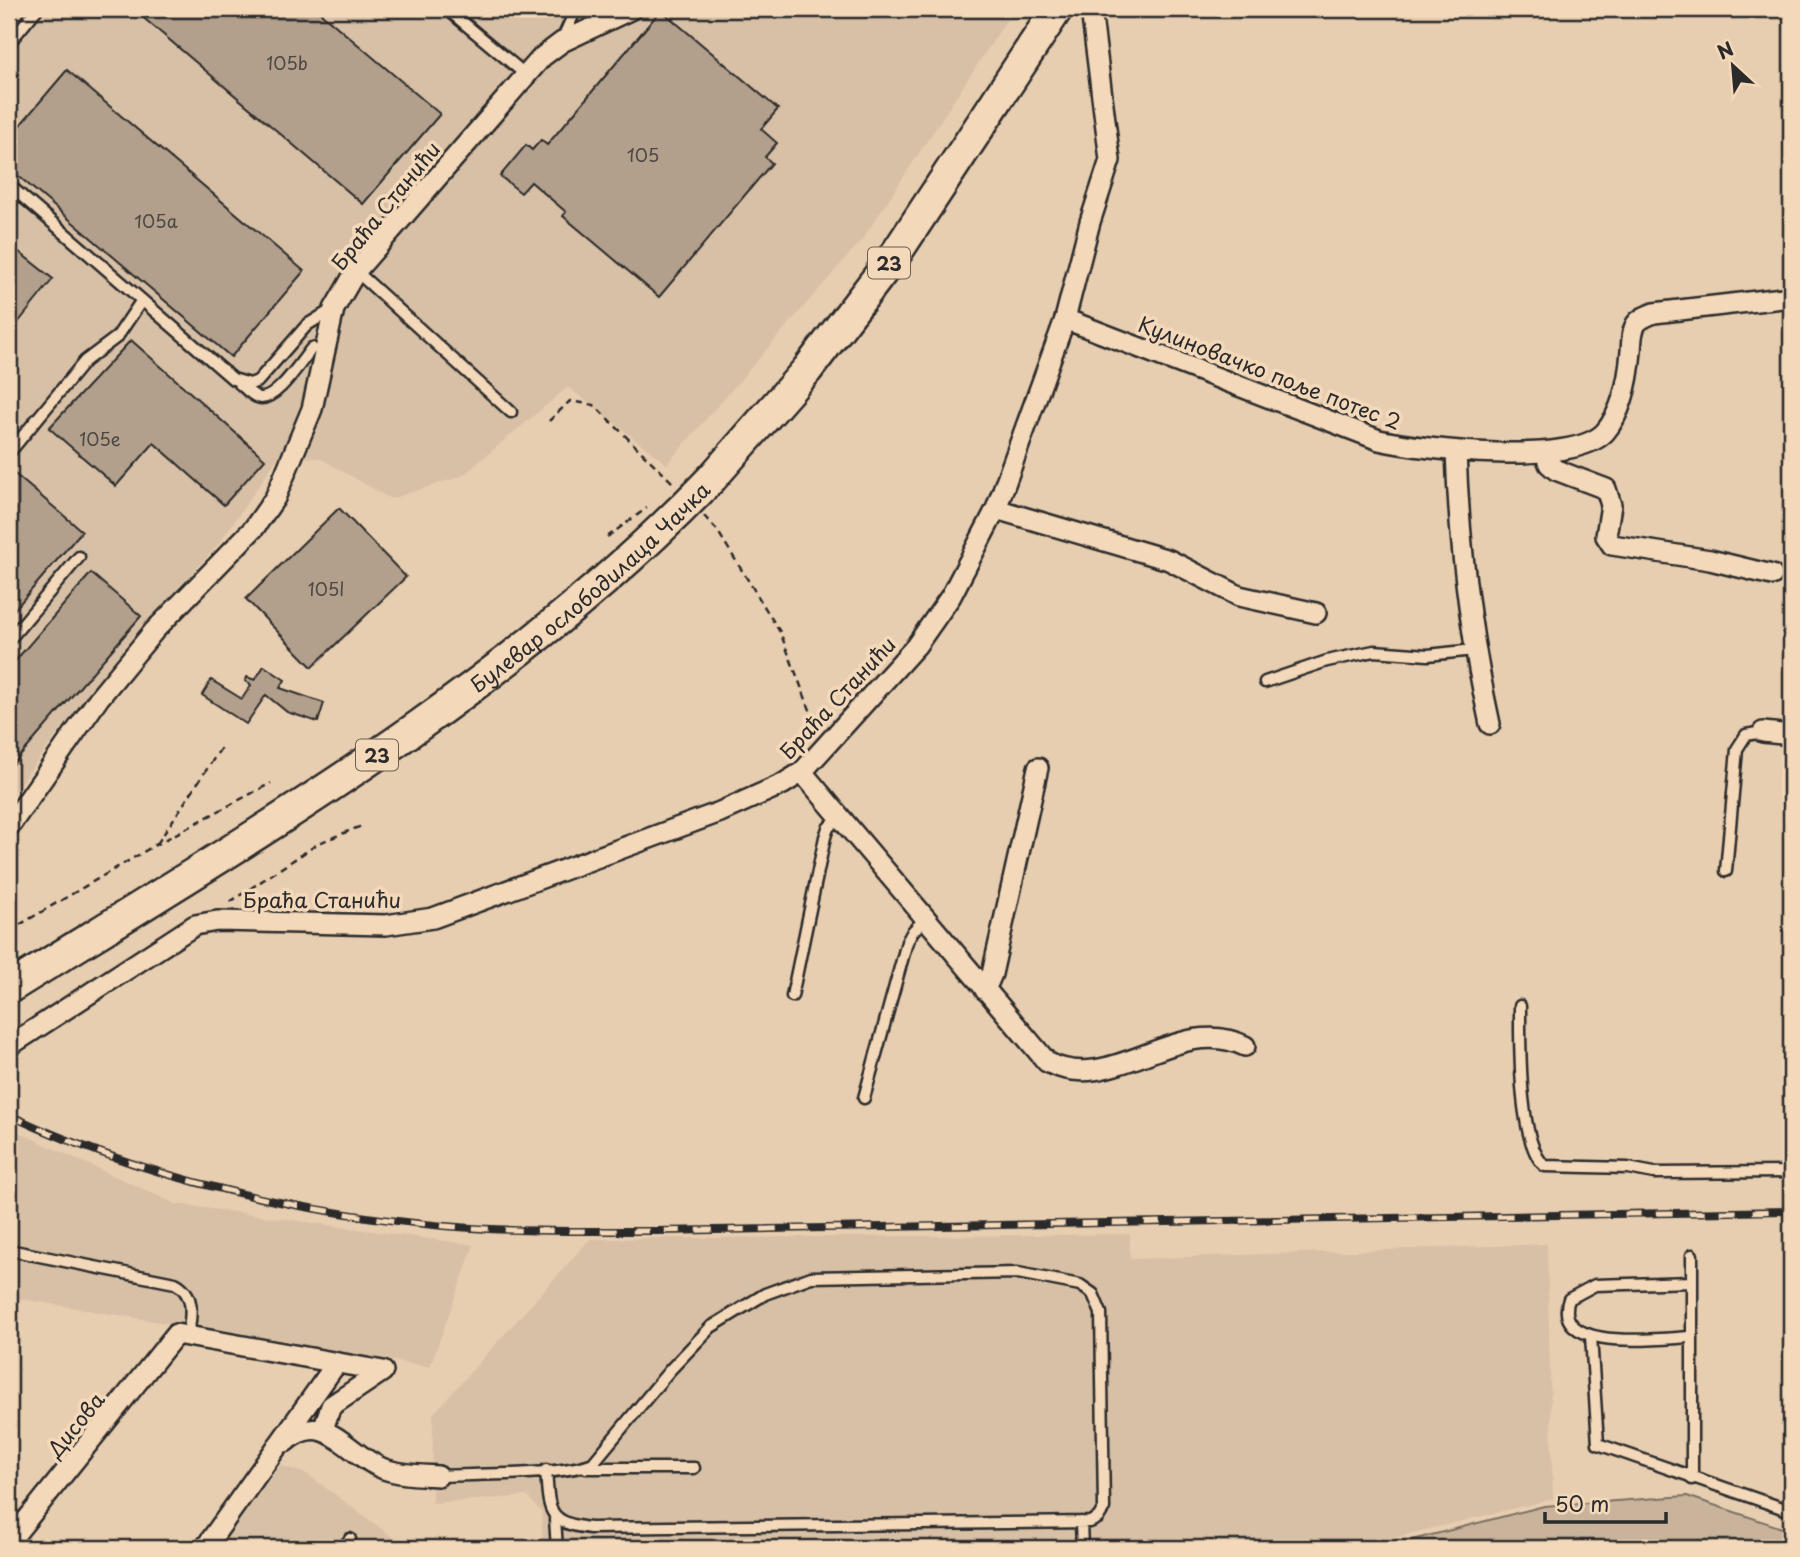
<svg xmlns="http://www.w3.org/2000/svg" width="1800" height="1557" viewBox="0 0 1800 1557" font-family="'Playpen Sans',sans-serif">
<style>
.built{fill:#d8c0a6}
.green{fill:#c9b39b;stroke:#7a6f63;stroke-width:2}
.building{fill:#b3a08c;stroke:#2b2b2b;stroke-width:2}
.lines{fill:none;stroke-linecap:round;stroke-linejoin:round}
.lane-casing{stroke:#2b2b2b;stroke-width:15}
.street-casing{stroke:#2b2b2b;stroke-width:24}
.primary-casing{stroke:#2b2b2b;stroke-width:35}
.path{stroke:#2b2b2b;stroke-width:2.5;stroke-dasharray:7 5;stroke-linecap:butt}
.lane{stroke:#f4d8ba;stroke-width:10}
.street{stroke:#f4d8ba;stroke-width:19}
.primary{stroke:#f4d8ba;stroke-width:30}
.rail-casing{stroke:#2b2b2b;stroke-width:8}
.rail{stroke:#f4d8ba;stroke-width:5;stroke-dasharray:16;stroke-linecap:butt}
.primary-bridge-casing{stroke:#2b2b2b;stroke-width:35;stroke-linecap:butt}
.primary-bridge{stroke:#f4d8ba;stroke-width:30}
.labels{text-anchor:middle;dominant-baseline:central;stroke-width:7;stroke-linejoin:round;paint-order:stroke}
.number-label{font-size:18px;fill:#4d4843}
.shield{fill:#f4d8ba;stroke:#675f56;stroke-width:2}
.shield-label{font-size:19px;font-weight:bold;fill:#2b2b2b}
.street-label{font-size:21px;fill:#2b2b2b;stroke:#f4d8ba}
</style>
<rect width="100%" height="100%" fill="#e8ceb1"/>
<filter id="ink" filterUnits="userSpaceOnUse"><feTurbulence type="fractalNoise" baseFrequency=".0143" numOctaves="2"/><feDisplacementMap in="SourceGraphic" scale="14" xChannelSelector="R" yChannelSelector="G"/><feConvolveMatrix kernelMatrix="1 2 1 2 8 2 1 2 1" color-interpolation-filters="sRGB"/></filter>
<g filter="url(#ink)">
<path class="built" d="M9,9h1005l-152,231 -195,224 -99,-77 -106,89 -71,23 -72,-41 -40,-2 -61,89 -93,101 -116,152z
M9,1128l167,76 298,41 -44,122 -421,-70z
M1130,1234v25l417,-15 6,255 -202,49h-808l-2,-36 -14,-16 -95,7 1,-89 157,-175z
M280,1465l27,9 101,74h-189z"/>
<path class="green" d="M1687,1496l104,35v17h-410l163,-42z"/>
<path class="building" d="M133,9h183l124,105 -77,90z
M661,10l117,99 -17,20 16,14 -12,14 7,6 -113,134 -96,-81 3,-4 -35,-30 -10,11 -21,-17 26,-31 6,5 9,-10 6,5z
M67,70l237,201 -73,86 -222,-189v-30z
M9,244l44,35 -44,55z
M131,340l134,119 -41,46 -70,-62 -38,43 -67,-58z
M9,469l73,62 -73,85z
M339,508l67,69 -94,90 -66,-68z
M91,573l50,43 -132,153v-101z
M264,666l21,14 -5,8 44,15 -6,19 -31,-10 -21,-17 -20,29 -44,-29 9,-15 31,19 9,-14 -6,-4 2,-4 8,3z"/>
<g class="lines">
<g class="lane-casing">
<path id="lane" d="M447,9l79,66
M562,40l14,-31
M9,43l28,-34
M9,185l224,194 17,5 8,-3 49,-56 26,-16
M356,271l155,141
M239,383c5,4 11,11 18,14 17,8 45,-37 55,-49
M9,453l76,-92 32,-24 25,-37
M9,640l70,-83
M1265,682l62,-21 47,-10 54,4 46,-5
M1726,871l11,-122 9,-14 17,-3
M792,996l33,-159 3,-9 11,-11
M1520,1006c0,35 -2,138 25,160l83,2 26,5 137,-1
M864,1098l43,-156 6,-11 12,-12
M9,1250l166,33c21,11 16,33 13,53
M1591,1336l7,108 193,67
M1692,1337c-29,1 -142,17 -123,-38l26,-14 97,-3
M586,1468h108
M438,1476c38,-2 124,0 155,-13l77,-93 41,-43 54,-33 46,-17 207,-4 62,12 13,9 8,19 3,195 -6,10 -8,4 -500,6c-44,-5 -41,-19 -44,-58
M1692,1479v-224
M555,1519l2,29
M1081,1522l1,26
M343,1548l7,-9"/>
</g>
<g class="street-casing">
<path id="street" d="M1065,319l314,121c44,10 194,27 226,-8 18,-21 24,-55 26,-81 1,-9 0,-19 5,-27 4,-6 11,-8 18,-11l137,-16
M1456,451c3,93 14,182 34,273
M1545,452l4,12 7,6 50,19 5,16 -5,31 6,9 98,15 62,15
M996,509l173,51 70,36 77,17
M1763,732l28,3
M802,772l245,290c65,35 131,-49 198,-16
M9,827l90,-129 55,-67 100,-103 21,-30 37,-89 22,-100 22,-38 186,-214 20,-15 70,-33
M985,990l7,-16 46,-206
M9,1046l186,-121 22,-4 169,4 47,-7 287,-106 63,-28 19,-12 114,-126 35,-50 45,-87 69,-190 25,-97 20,-62 -19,-151
M323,1429l8,-23 52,-35
M285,1442c41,-35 61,13 99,27 17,6 36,6 54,7
M9,1542l167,-208 207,37
M205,1548l131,-184"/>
</g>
<g class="primary-casing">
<path id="primary" d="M712,478l95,-108 88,-115 162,-246"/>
</g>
<path class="path" d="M549,421l21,-20 24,4 79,78
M704,516l13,14 63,102 37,96
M607,537l40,-29
M157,844l64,-96
M230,902l89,-59 45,-18
M9,931l148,-87 114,-61"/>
<use href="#lane" class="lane"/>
<use href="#street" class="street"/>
<use href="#primary" class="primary"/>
<g class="rail-casing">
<path id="rail" d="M9,1115c136,63 285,97 435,111 70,6 141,5 212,5l1135,-20"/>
</g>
<use href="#rail" class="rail"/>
<g class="primary-bridge-casing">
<g id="primary-bridge">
<path id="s1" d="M9,988c246,-153 501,-299 703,-510"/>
</g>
</g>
<use href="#primary-bridge" class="primary-bridge"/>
</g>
</g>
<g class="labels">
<g class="number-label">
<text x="287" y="62">105b</text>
<text x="643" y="154">105</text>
<text x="156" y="220">105a</text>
<text x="100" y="438">105e</text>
<text x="326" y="588">105l</text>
</g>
<g class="shield">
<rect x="868" y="247.5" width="42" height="31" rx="5"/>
<rect x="356" y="739.5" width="42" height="31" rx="5"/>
</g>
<g class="shield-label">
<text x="889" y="263">23</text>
<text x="377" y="755">23</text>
</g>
<g class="street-label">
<text transform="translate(385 205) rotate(-51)">Браћа Станићи</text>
<text transform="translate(1270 372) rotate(21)">Кулиновачко поље потес 2</text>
<text stroke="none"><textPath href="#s1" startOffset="707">Булевар ослободилаца Чачка</textPath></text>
<text transform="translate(837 697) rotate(-47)">Браћа Станићи</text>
<text x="322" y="899">Браћа Станићи</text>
<text transform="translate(75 1424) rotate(-51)">Дисова</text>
</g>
</g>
<rect width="1800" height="1557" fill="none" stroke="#f4d8ba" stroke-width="35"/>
<rect x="18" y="18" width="1765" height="1522" fill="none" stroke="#2b2b2b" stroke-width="2.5" filter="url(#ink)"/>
<g transform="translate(1733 66) rotate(334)" stroke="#f4d8ba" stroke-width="5" paint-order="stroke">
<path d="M0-5L12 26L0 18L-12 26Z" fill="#2b2b2b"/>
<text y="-10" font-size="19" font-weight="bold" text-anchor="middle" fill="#2b2b2b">N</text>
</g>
<path d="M1545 1512v10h121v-10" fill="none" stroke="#2b2b2b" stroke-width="3.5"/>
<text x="1555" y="1512" font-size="21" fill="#2b2b2b" stroke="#f4d8ba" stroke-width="5" paint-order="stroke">50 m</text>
</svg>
